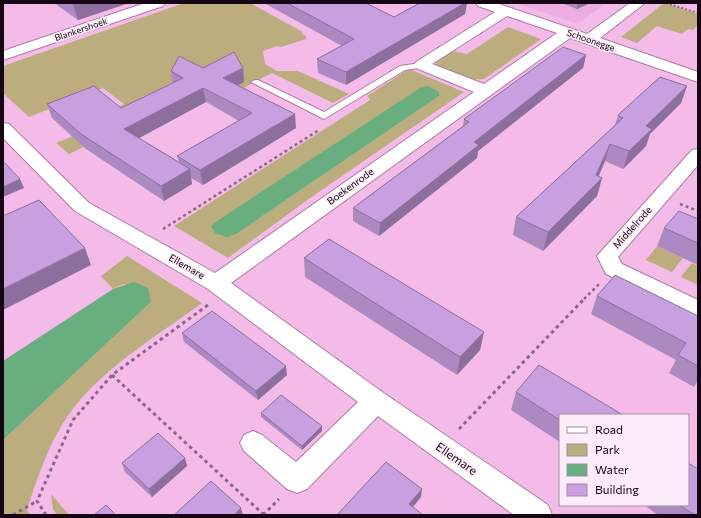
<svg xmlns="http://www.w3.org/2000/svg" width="701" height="518" viewBox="0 0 701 518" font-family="Commissioner,sans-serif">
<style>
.built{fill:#ecaee0}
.green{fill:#bbad7e;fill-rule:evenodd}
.water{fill:#69ae7f}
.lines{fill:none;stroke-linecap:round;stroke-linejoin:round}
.lane-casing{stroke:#b07aa6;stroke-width:2}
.street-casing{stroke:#b07aa6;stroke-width:2}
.path-far2{stroke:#8e6787;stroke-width:2;stroke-dasharray:2 2;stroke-linecap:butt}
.path-far1{stroke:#8e6787;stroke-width:2.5;stroke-dasharray:3 3;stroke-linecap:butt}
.path{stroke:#8e6787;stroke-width:3;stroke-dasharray:3.5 3.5;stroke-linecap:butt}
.lane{fill:#fff;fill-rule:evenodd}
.street{fill:#fff;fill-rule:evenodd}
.wall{fill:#ac89c0;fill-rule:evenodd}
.shaded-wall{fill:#8c6f9c}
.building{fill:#c89fdf;stroke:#8c6f9c}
.labels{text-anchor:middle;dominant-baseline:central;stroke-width:3.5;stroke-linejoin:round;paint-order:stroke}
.far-street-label{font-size:9px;fill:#160514;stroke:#fcebf8}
.street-label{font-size:10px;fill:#160514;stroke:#fcebf8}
.near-street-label{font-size:12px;fill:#160514;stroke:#fcebf8}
</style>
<rect width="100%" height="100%" fill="#f4bbe9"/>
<path class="built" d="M515,3h91l-28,21z"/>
<path class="green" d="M184,3h66l53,29 -2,1 5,3v3l-25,8 -4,-1 -14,5 2,13 12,7h21l51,23 -16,9 -61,-30 -34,18 -37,-18 -59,24 6,6 -32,28 -47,23 -13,-11 49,-20 -8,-7 27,-12 -21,-16 -74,29 -26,-24v-27z
M664,3l34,11v11l-5,5 -5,-1 -6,5 -25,-8 -20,17 -16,-6z
M508,27l33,12 -57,40 -14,1 -32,-13 -2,-5 16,-11 15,3z
M409,69l55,23 -151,104 -85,62 -54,-32 196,-126 -3,-4zM439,92v4l-203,138z
M657,246l26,12 -11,14 -26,-12z
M127,256l75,47c-45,33 -103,67 -135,114 -19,28 -29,60 -40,92l3,6h-27v-75l148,-138 -27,-18 -11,5 -12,-13z
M692,263l6,3v19l-17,-8z
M51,494l18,21h-12l-4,-6z"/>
<path class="water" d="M428,86l11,6v4l-203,138 -10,3 -11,-4 -4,-7 6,-5 203,-133z
M134,282l14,6 3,14 -148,138v-79l110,-72z"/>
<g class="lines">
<g class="lane-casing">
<path id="lane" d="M421,63l4,2 -1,2 -19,3 -81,49 -73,-37 4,-2h3l66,32 76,-46z"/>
</g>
<g class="street-casing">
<path id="street" d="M145,3h20l-2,3 -160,54v-9z
M476,3h20l91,31 43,-31h15l-45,35 98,34v10l-128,-44 -339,245 154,111 163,111 4,10h-38l-136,-99 -71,73 -10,4 -10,-4 -43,-38 -4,-8 4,-8 9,-4 9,4 34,27 62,-60 -150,-113 -133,-78 -72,-73v-15l6,1 80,79 126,70 259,-181 -58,-24 -3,-3 3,-3 79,-50 -17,-6zM507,16l50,17 -73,51 -52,-20z
M698,149v16l-80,92 4,7 76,36v18l-92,-44 -9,-18 95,-106z"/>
</g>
<path class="path-far2" d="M666,3l32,10"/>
<path class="path-far1" d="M680,204l18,7
M163,229l156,-99
M584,299l16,-16"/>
<path class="path" d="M112,375l151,139
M459,429l126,-131
M13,515l24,-14
M46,515l-9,-14 36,-81 39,-45 96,-70
M263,515l16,-16"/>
<use href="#lane" class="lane"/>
<use href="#street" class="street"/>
</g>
<path class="wall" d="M54,3h75l-51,17z
M264,3h102l28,14 26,-14h47l-2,11 -119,71 -28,-12 -1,-14 25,-13z
M561,3h29l-13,6z
M586,55l-3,13 -105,83 -1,7 -98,78 -26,-15v-13l110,-82 1,-7z
M203,68h40l1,14 -6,3 58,43 -93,57 -12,-7 1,6 -28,17 -78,-52 -34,-31 -5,-14 74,4 52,-25 -2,-12zM206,102l33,19 -62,35 2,6 -40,-24z
M687,86l-6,17 -31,31 -4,12 -23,23 -18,-8 -6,15 3,2 -5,18 -54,55 -30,-16 3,-18 99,-92 3,-10z
M698,219v46l-41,-19 7,-18z
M304,258l180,74 -4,18 -23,25 -152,-98z
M597,296l101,20v64l-4,7 -25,-14 7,-13 -85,-46z
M182,333l105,42 -29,25 -74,-58z
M516,392l44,23v27l-49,-32z
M261,413l61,13v5l-20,19 -41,-33z
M185,458l2,8 -35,31 -27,-25 -3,-9z
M648,505h40l10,10h-40l-11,-8z"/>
<path class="shaded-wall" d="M78,3h51l-51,17 -5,-16z
M465,3h2l-2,11 -119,71v-13z
M578,3h12l-13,6z
M586,55l-3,13 -105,83 -1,7 -98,78 1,-13 94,-81z
M243,68l1,14 -19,10 -2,-14z
M687,86l-6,17 -31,31 -4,12 -23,23 6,-18 17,-25z
M203,88l3,14 -78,42 -4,-15z
M295,114l1,14 -93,57 -3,-15z
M610,144l-5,17 -11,25 8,-8 -5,18 -54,55 5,-19 48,-57z
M190,169l2,15 -28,17 -3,-15z
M20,179l4,9 -21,9v-10z
M85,248l6,17 -88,45v-21z
M484,332l-4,18 -23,25 3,-18z
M286,366l1,9 -29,25 -2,-9z
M322,426v5l-20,19v-4z
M185,458l2,8 -35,31 -3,-8z
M422,489l-1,8 -12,15v-8z
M241,508l2,7h-9z"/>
<path class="building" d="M287,3h79l28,14 26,-14h45l-119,69 -29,-13 37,-20z
M563,47l23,8 -112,87 5,3 -99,78 -27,-15 116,-86 -5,-3z
M234,52l9,16 -20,10 72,36 -95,56 -23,-14 75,-43 -49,-25 -79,41 66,40 -29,17 -80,-52 -34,-30 47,-18 27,22 62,-30 -12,-7 8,-15 24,12z
M660,77l27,9 -41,40 6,3 -23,22 -19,-7 -14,31 6,3 -54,54 -32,-15 107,-99 -5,-3z
M3,161l17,18 -17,8z
M39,200l46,48 -82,41v-73z
M679,211l19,8v24l-34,-15z
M329,239l155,93 -24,25 -156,-99z
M615,275l83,41v50l-20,-11 8,-12 -89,-47z
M212,311l74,55 -30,25 -74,-58z
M539,365l84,50h-63v5l-44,-28z
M281,395l41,31 -20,20 -41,-33z
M158,433l27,25 -36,31 -27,-26z
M386,462l36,27 -13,15 14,11h-86z
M688,463l10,6v46h-3l-16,-10h9z
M211,481l30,27 -7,7h-60z
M106,505l10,10h-22z"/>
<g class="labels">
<g class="far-street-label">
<text transform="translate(81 29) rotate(-19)">Blankershoek</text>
<text transform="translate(591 40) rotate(19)">Schoonegge</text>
</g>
<g class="street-label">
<text transform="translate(350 186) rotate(-36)">Boekenrode</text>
<text transform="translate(632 227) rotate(-48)">Middelrode</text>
<text transform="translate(187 266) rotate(30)">Ellemare</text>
</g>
<g class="near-street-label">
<text transform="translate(457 458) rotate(35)">Ellemare</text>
</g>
</g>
<rect width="701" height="518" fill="none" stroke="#160514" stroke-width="8"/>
<rect x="559" y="414" width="130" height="92" fill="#fcebf8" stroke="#a08f9d"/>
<rect x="567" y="427" width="20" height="6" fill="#ffffff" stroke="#a08f9d"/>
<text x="595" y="434" font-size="12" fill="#160514">Road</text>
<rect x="567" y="444" width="20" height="12" fill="#bbad7e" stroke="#a08f9d"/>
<text x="595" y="454" font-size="12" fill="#160514">Park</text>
<rect x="567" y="464" width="20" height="12" fill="#69ae7f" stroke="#a08f9d"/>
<text x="595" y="474" font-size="12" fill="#160514">Water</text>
<rect x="567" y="484" width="20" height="12" fill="#c89fdf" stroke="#a08f9d"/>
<text x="595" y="494" font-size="12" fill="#160514">Building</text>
</svg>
